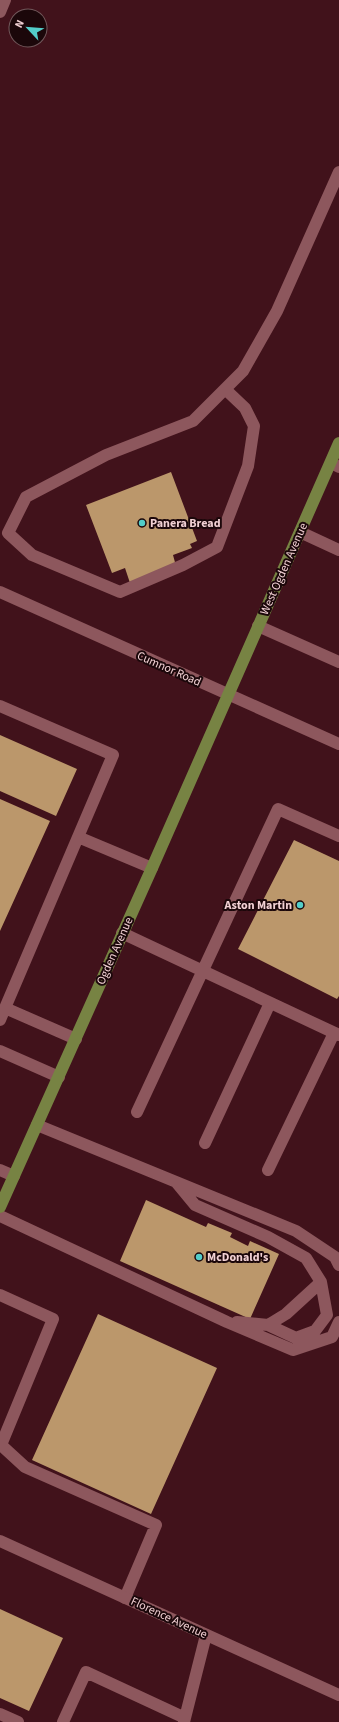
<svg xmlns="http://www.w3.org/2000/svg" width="339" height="1722" viewBox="0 0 339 1722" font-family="'Source Sans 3',sans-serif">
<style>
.building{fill:#bb976b}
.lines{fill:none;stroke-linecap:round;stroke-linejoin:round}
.service{stroke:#8d575d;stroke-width:12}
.minor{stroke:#8d575d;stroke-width:12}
.primary{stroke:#778343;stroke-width:12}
.poi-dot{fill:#53cdc9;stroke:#1b070a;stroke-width:1.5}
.labels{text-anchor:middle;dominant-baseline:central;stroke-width:4;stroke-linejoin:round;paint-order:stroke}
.poi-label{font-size:12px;font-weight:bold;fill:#f2d1d4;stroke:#1b070a;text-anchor:start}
.street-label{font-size:12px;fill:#f2d1d4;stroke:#1b070a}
</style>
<rect width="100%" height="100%" fill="#41121b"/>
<path class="building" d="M171,472l26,69 -7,3 2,4 -19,7 3,11 -46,17 -5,-15 -13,5 -26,-68z
M0,735l77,34 -21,47 -56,-25z
M0,799l50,22 -50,110z
M294,840l45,21v135l-2,3 -99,-50z
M146,1200l60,27 2,-4 24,10 -2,4 18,9 2,-5 29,13 -29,65 -130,-58z
M98,1314l119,54 -66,146 -119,-54z
M0,1609l63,29 -34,73 -29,-13z"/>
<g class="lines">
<path class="service" d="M0,12l5,-12
M225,389l20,19 9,18 -6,40 -31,81 -34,18 -63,27 -88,-37 -24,-22 18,-36 80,-42 87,-34 50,-50 34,-60 62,-139
M331,463l8,4
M300,532l39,18
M258,626l81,36
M0,706l113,49 -35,82
M122,933l217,102
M5,1008l73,-171 74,31
M0,1020l5,-12 71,31
M0,1051l59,26
M137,1112l141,-303 61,27
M37,1125l259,106 39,26 4,8
M205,1143l65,-140
M0,1170l14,6
M268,1170l66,-137
M176,1182l19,23 73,32 38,21 15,24 6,33 -12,16 -19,7 -28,-13 -31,-3
M0,1216l227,106 66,28 39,-13 7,-15
M0,1295l53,24 -52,126 -1,-1
M268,1325l18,-11 35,-32
M1,1445l24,22 131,58 -31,73
M0,1714l18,8
M63,1722l23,-50 99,46
M184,1722l22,-87"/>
<path class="minor" d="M0,592l339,152
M0,1541l339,154"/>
<path class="primary" d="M0,1207l152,-339 187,-425"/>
</g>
<g class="poi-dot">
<circle cx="142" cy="523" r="4"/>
<circle cx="300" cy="905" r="4"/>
<circle cx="199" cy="1257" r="4"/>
</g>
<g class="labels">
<g class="poi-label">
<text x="150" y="523">Panera Bread</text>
<text x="292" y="905" text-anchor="end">Aston Martin</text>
<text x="207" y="1257">McDonald's</text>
</g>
<g class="street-label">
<text transform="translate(284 569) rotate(-66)">West Ogden Avenue</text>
<text transform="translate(169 669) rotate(24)">Cumnor Road</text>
<text transform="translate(115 951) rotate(-66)">Ogden Avenue</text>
<text transform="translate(169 1618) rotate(25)">Florence Avenue</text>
</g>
</g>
<g transform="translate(28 28) rotate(296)"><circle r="19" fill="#1b070a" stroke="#71585b"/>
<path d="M0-3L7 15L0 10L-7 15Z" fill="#53cdc9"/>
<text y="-6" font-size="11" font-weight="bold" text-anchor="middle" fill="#f2d1d4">N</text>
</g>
</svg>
